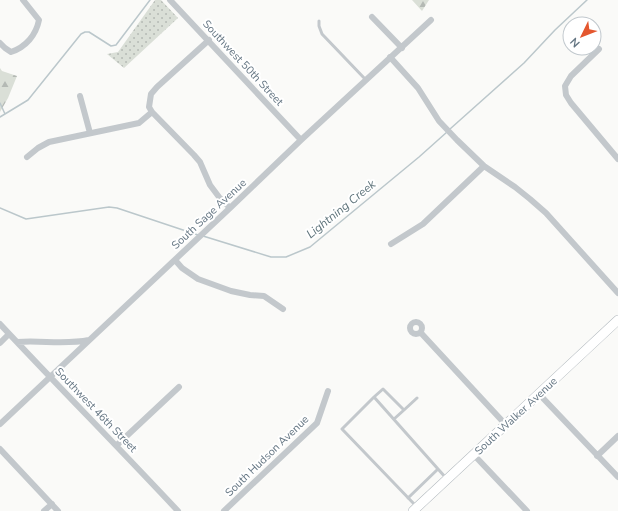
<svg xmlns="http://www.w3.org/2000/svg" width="618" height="511" viewBox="0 0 618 511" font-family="'Nunito Sans',sans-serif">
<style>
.grass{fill:url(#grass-dots)}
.forest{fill:url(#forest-firs)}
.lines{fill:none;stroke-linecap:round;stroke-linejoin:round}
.stream{stroke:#bbc7cb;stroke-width:1.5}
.secondary-casing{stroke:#b3babf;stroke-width:10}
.service{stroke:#c3c8cc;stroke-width:3}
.minor{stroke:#c3c8cc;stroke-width:6}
.secondary{stroke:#fff;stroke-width:9}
.labels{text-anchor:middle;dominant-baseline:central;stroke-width:4;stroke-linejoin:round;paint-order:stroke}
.street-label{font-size:11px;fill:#657683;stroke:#fff}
.water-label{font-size:12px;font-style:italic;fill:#60757c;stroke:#fff}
</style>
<defs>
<pattern id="grass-dots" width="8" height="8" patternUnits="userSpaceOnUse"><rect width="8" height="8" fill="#dadfd7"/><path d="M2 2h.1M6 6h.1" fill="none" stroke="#b4b9b4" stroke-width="1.8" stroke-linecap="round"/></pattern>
<pattern id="forest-firs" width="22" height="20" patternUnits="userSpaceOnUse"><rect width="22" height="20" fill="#dadfd7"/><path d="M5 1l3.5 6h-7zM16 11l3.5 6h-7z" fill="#b4b9b4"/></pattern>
</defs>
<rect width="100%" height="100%" fill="#fafaf8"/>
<path class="grass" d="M155,0h6l17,18 -54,50 -17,-14 11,-2z"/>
<path class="forest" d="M412,0h17l-7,11z
M0,68l2,3 15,5 -9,22 -8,14z"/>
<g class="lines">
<path class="stream" d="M0,103l5,11
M0,117l28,-17 53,-66 4,-2h4l22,14 5,-1 34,-45
M450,129l74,-66 31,-33 32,-30
M0,208l26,11 83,-12 8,1 81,27
M203,236l68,21h15l24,-10 109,-90 28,-25"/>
<g class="secondary-casing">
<path id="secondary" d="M413,511l205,-191"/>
</g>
<path class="service" d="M319,21v5l3,8 44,46
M374,397l9,-8 21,21 -10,9
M404,410l13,-12
M408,498l30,-29
M416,506l-74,-77 32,-32 72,81"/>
<path class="minor" d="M170,0l131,140
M372,17l30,31
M209,40l-52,47 -6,7 -2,13 3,5 42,43 6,7 10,23 9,12 11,11
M0,43l5,5 6,4c15,-5 25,-17 28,-32l-16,-20
M599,49l-28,27 -6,10 1,9 5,8 47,56
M390,57l28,31 21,33 18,19 27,26 31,21 15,12 16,14 72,80
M80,96l10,37
M27,157l11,-9 11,-6 90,-19 13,-11
M391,244l32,-20 61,-58
M175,260l7,8 16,11 33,12 19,4 14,1 19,13
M410 328a6 6 0 1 1 12 0a6 6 0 1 1-12 0Z
M0,324c59,63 119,124 178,187
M421,333l85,92
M17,342c24,-2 48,3 72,-2
M0,343l9,-9
M539,394l79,83
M0,424l230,-216 71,-68 130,-120
M117,445l62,-58
M0,449l58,62
M474,455l53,56
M597,456l21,-20
M44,511l8,-7
M224,511l93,-88 11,-32"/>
<use href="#secondary" class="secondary"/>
</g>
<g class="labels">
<g class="street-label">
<text transform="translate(243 63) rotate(47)">Southwest 50th Street</text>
<text transform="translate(209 214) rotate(-43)">South Sage Avenue</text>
<text transform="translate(96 410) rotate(46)">Southwest 46th Street</text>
<text transform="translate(516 416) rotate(-43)">South Walker Avenue</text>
<text transform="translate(267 456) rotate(-44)">South Hudson Avenue</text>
</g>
<g class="water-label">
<text transform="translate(341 209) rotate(-39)">Lightning Creek</text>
</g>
</g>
<g transform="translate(582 36) rotate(227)"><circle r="19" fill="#ffffff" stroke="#c1c8cd"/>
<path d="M0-3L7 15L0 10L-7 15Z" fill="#e4572e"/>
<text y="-6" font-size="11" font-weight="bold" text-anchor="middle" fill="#657683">N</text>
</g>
</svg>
